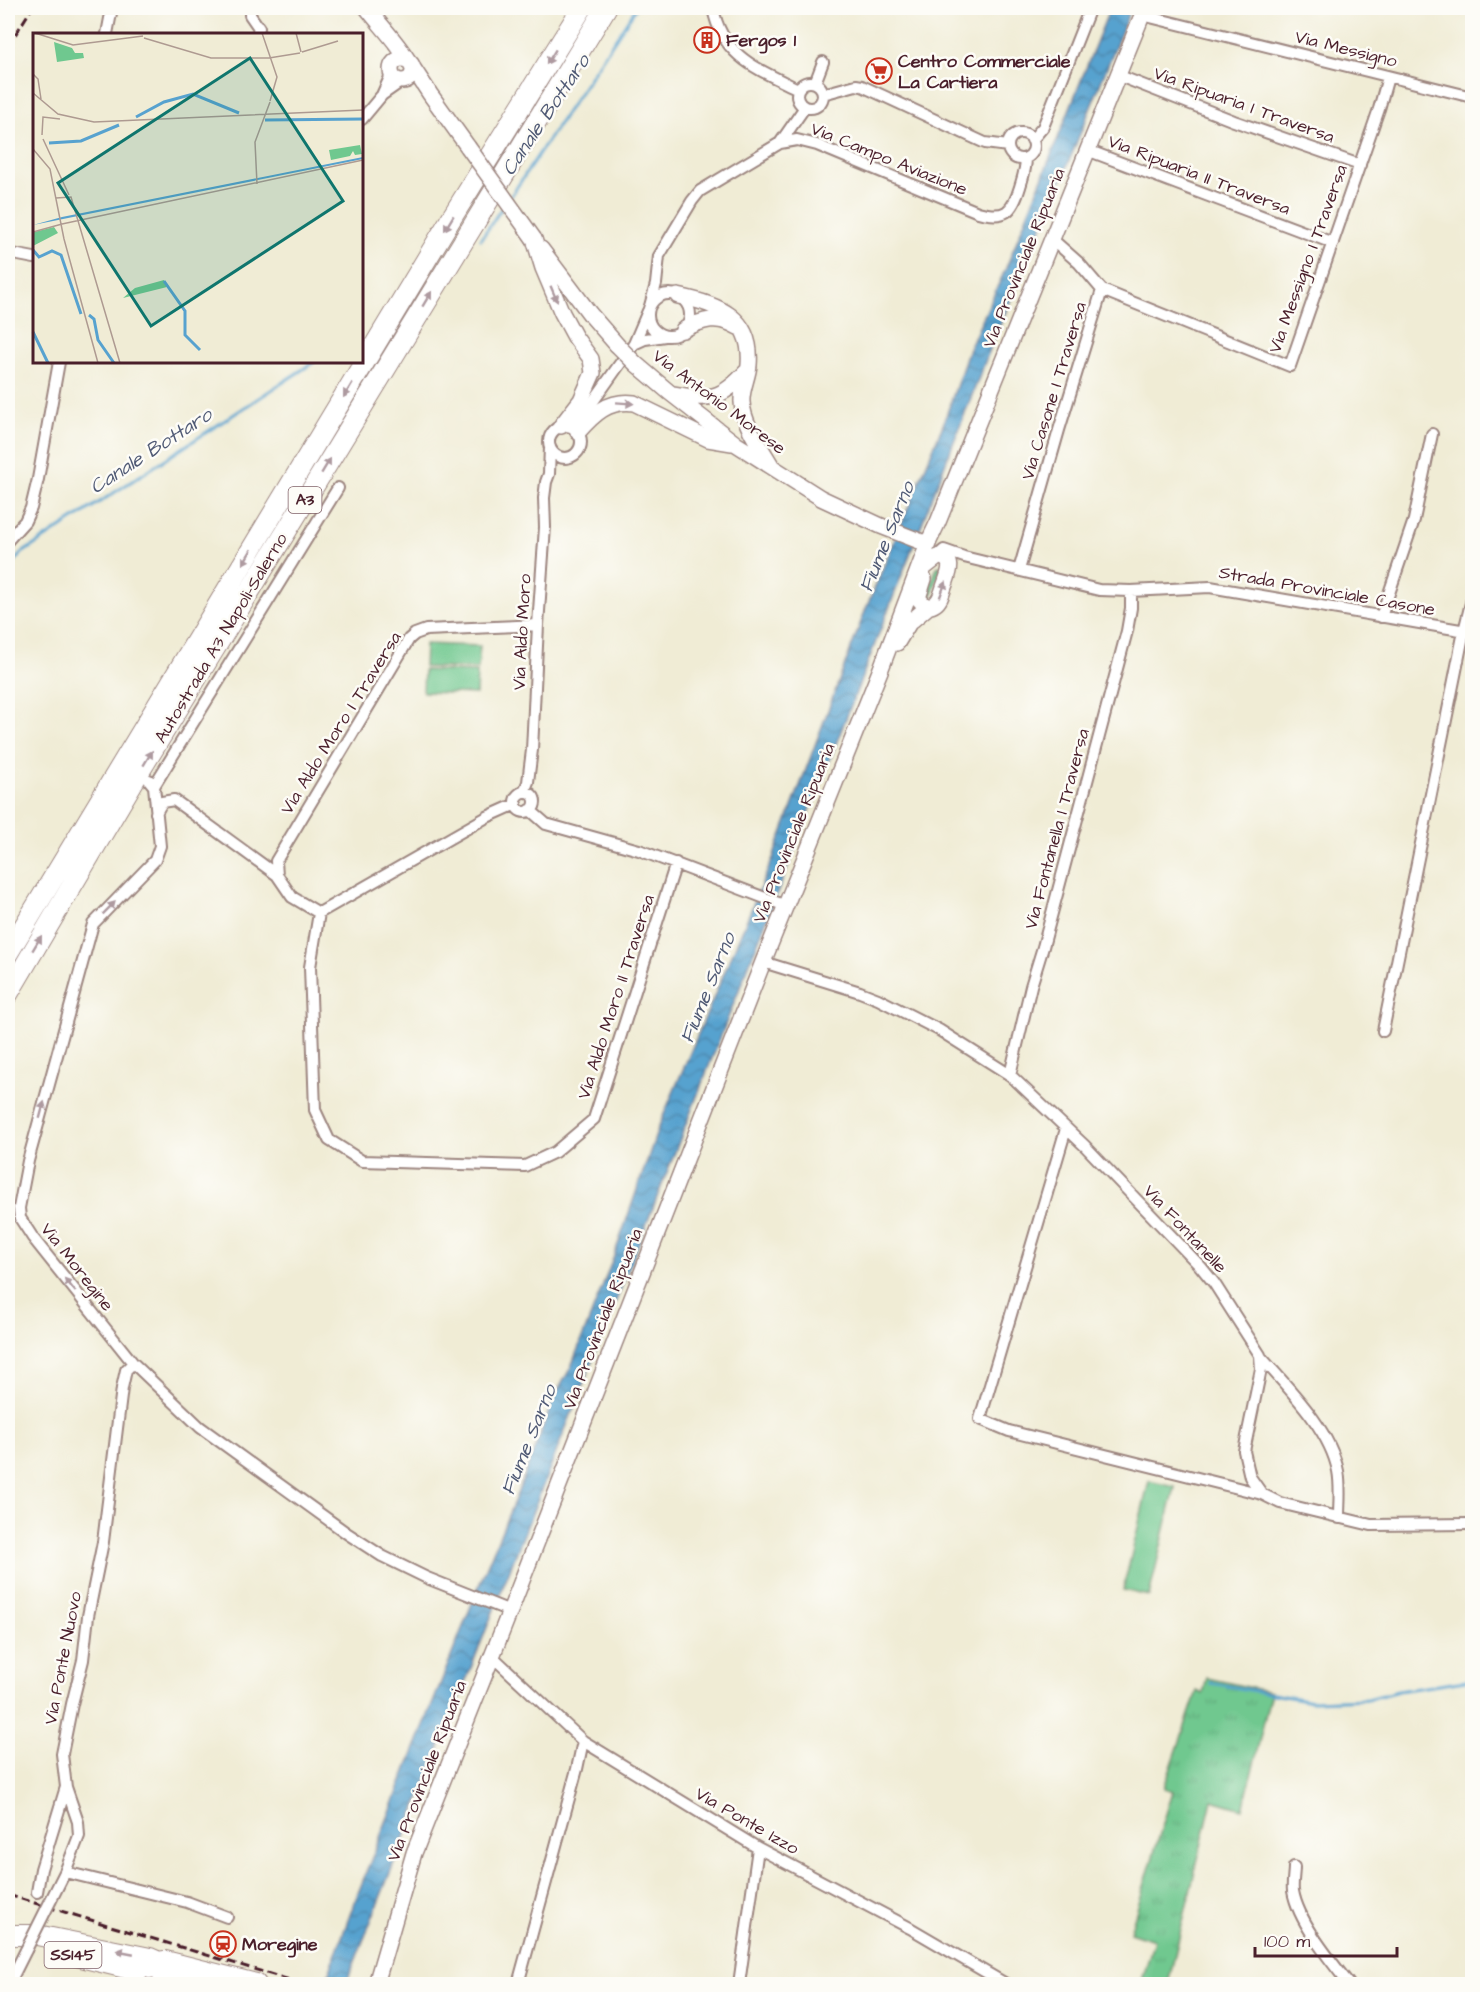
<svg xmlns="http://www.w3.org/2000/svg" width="1480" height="1992" viewBox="0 0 1480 1992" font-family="'Architects Daughter',sans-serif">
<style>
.grass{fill:url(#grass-tufts);stroke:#5c745d;stroke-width:1.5}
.pitch{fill:#6fc88f;stroke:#5c745d;stroke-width:1.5}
.water{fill:url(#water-waves);stroke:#50607d;stroke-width:1.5}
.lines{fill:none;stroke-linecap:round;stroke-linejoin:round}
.stream{stroke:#57a2cf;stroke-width:3}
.street-casing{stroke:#9d8680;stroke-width:14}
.secondary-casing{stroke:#9d8680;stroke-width:18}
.highway-casing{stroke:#9d8680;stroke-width:22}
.street{stroke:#fff;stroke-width:10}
.secondary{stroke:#fff;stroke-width:15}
.highway{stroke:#fff;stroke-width:20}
.rail{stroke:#4a1f2b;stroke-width:3;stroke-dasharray:9 4.5;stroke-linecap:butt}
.street-bridge-casing{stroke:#9d8680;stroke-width:14;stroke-linecap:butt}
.secondary-bridge-casing{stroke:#9d8680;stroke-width:18;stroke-linecap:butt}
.street-bridge{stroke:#fff;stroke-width:10}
.secondary-bridge{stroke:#fff;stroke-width:15}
.oneway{fill:#ae9aa0}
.labels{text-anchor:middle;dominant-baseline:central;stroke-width:5;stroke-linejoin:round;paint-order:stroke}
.shield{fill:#fdfcf7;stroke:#806168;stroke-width:1.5}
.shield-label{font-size:16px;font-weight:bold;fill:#4a1f2b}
.poi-label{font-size:18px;font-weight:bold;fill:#4a1f2b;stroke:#fdfcf7;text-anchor:start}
.street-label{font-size:18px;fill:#4a1f2b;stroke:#fdfcf7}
.water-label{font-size:20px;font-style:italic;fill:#505a75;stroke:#fdfcf7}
.inset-river{fill:none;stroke:#57a2cf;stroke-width:3}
.inset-road{fill:none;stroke:#ae9a91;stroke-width:1.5}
.view{fill:#0f766e;fill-opacity:0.15;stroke:#0f766e;stroke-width:3}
.inset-edge{fill:none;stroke:#4a1f2b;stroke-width:3}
</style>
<defs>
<pattern id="grass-tufts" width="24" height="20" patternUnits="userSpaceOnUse" patternTransform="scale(1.5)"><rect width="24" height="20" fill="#6fc88f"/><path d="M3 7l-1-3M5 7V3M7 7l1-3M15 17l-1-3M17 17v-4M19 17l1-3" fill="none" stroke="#62ab7c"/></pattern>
<pattern id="water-waves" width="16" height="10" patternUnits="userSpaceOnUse" patternTransform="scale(1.5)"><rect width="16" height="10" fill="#57a2cf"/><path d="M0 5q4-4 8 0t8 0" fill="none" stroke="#4a83a8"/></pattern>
</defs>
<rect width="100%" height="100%" fill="#fdfcf7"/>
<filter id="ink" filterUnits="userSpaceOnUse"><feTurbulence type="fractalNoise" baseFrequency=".0167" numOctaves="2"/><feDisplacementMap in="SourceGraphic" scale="12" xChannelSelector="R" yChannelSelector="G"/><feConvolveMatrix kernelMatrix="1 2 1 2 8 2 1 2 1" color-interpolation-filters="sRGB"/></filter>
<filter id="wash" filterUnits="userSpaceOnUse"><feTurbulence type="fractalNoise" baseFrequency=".008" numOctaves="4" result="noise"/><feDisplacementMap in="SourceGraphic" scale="24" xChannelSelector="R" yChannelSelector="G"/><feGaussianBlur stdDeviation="1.35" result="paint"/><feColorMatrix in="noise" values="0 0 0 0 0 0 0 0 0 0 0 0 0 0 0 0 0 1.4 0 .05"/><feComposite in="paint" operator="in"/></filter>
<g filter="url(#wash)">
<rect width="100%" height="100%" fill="#f0ecd5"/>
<path class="grass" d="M940,566l1,3 -10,28 -3,1 -2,-2 11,-29z
M1207,1678l64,14 -28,117 -31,-9 -44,184h-27l13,-44 -24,-8 43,-141 -9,-3 33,-97 6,3z"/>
<path class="pitch" d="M425,644l55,2 -2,23 -54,-2z
M424,670l53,2 -1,22 -53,-2z
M1149,1481l26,6 -26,109 -26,-6z"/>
<path class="water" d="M1110,8h21l-68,168 -71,168 -183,469 -463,1171h-21l30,-83 127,-323 38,-91 34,-89 17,-31 43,-111 45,-130 114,-268 92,-247 78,-186 26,-76 37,-81z"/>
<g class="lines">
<path class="stream" d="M511,196l125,-188
M481,239l22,-33
M8,569l14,-16 292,-191
M1211,1683l101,18 56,-2 30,-8 74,-11"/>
</g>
</g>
<g filter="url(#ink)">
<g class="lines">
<g class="street-casing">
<path id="street" d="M250,8v7l9,13 -2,6
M713,8c9,49 45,61 85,81
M1142,15l330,82
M107,34l5,-26
M1117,75l117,46 126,44
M797 95a13 13 0 1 1 26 0a13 13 0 1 1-26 0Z
M815,83l8,-21
M823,94l33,-9 6,1 123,57 23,3
M382,95l10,-22
M362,119l20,-24 20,-14
M1008 146a13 13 0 1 1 26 0a13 13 0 1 1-26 0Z
M1032,140l11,-13 47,-119
M780,143l25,-36
M1087,150l246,93
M8,253l26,5
M1102,290l188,76 89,-257 9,-32
M648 315a21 21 0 1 1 42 0a21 21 0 1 1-42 0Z
M650,306l6,-22 3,-28 33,-55 8,-10 80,-48 17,-3 20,5 161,67c27,7 34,1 42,-25 3,-10 6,-18 6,-29
M634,344l11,-5 20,-3
M549 442a16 16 0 1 1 32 0a16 16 0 1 1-32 0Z
M575,427l59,-83 14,-33
M8,540l17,-19 6,-13 7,-29 21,-117
M935,558l9,-8 20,7 135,33 32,1 79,-4 262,45
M1019,570l40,-140 43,-140 -23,-27 -26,-23
M1381,617l33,-97 18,-86
M149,780l5,6 6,60 -5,14 -62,64 -65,237 -9,47 1,10 13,20 100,125 67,64 148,107 34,22 45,22 83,33
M154,786l184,-298
M524,792l4,-10 4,-32 6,-125 7,-98 -1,-29 2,-16 3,-8 1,-27
M515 802a10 10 0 1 1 20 0a10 10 0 1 1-20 0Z
M516,804l-29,13 -168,96 -9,54 5,143 14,30 33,21 163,5 30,-14 39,-33 82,-256
M530,810l16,14 93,26 147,56
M156,813l6,-11 12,-2 103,75 15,22 27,16
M277,875l-1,-14 133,-222 6,-5 11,-4 112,-5
M763,962l97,30 18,7 61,31 71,45 75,71 116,121 13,16 46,72 1,14 -17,82 6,26 12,17 18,9 91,22 101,-1
M1383,1031l81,-400 8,-32
M1010,1075l21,-89 12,-39 84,-316 4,-23v-17
M1066,1129l-86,290 29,12 253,63
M1260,1356c28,32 70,73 78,115 3,15 1,32 1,47
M492,1656l91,85 175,107 152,80 96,56
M1294,1867c0,7 -2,16 -1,24 5,30 37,69 56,93
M65,1872l122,30 40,15
M37,1892l4,-23 25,-82
M51,1900l14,-28 14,-36 -1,-14 -12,-35 -4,-33 10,-50 11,-44 5,-44 15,-74 19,-154 4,-18 7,-7
M9,1984l17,-34
M518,1984l59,-215 6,-28
M739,1984l19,-136"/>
</g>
<g class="secondary-casing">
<path id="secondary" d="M367,8c14,18 30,34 42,54
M391 70a11 11 0 1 1 22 0a11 11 0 1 1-22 0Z
M411,65l19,29 38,53
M534,239l9,29 19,45 13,24 16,22 2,14 -12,27 -20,26
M541,249l49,65 27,31
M678,296c40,8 75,21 71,69 -1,12 -8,25 -7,37 1,22 18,44 29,63
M683,330c20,-11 35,-15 55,-3
M636,364l33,28 67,52 85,54 60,28 41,16 7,-1
M674,394c35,7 48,5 72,-22
M578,432c16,-18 30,-32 56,-29l74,36 24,4
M920,571l18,-14c19,1 10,18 6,30 -2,6 -4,14 -9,17 -4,3 -5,2 -10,2l-7,-8 6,-19
M897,643l12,-20 20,-17
M376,1984l38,-131 96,-242 253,-649 117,-291 49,-130 9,-19 207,-514"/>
</g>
<g class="highway-casing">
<path id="highway" d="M8,953l444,-736 130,-209
M8,994l127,-215 471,-771
M8,1935h29l113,23c12,4 15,15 13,26
M77,1956l61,15
M150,1968l8,-6 7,-1 91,23
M170,1979l19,5"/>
</g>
<use href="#street" class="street"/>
<use href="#secondary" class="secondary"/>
<use href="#highway" class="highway"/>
<path class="rail" d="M8,46l24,-38
M8,1895l295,89"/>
<g class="street-bridge-casing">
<path id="street-bridge" d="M26,1950l25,-50"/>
</g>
<g class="secondary-bridge-casing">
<path id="secondary-bridge" d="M468,147l66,92
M617,345l19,19"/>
</g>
<use href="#street-bridge" class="street-bridge"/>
<use href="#secondary-bridge" class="secondary-bridge"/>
</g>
<defs><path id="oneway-solid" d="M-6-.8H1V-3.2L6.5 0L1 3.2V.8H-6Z" transform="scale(1.5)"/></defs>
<g class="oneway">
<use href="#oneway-solid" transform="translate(551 57) rotate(122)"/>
<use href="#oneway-solid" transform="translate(449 223) rotate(121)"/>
<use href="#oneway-solid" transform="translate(554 294) rotate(67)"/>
<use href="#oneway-solid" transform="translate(427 299) rotate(-59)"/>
<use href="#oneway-solid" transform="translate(348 390) rotate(121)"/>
<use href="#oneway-solid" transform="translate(625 403) rotate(4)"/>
<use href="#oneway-solid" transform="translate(326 466) rotate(-59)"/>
<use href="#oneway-solid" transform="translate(247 557) rotate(121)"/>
<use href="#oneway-solid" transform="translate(943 589) rotate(-69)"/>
<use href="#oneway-solid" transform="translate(148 758) rotate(-59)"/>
<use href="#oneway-solid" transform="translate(109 908) rotate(-45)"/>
<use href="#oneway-solid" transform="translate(37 943) rotate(-59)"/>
<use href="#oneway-solid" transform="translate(42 1110) rotate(-75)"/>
<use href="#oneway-solid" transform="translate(70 1285) rotate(-129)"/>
<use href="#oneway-solid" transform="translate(125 1952) rotate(-169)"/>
</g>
</g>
<defs>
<g id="building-ring" transform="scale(1.35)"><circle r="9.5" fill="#fdfcf7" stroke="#c8321e" stroke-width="1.5"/><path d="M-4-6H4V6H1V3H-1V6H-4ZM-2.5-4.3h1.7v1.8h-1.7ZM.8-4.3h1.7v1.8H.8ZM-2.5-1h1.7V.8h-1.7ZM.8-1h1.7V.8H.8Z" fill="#c8321e"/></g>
<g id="supermarket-ring" transform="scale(1.35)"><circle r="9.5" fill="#fdfcf7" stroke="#c8321e" stroke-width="1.5"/><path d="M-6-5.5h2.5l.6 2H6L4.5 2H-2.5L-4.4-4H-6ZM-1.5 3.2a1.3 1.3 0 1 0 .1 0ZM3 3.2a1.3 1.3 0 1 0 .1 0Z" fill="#c8321e"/></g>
<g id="station-ring" transform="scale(1.35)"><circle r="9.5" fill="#fdfcf7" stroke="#c8321e" stroke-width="1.5"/><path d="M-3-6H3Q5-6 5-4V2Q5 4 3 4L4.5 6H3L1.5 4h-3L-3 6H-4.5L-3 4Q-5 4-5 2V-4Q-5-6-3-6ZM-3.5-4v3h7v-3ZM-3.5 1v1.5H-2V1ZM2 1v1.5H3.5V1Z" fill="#c8321e"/></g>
</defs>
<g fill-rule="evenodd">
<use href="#building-ring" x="707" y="40"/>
<use href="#supermarket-ring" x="879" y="71"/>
<use href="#station-ring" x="223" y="1944"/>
</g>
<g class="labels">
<g class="shield">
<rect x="288.5" y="487" width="33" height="26" rx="4.5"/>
<rect x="44.5" y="1942" width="57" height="26" rx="4.5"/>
</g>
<g class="shield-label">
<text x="305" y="500">A3</text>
<text x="73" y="1955">SS145</text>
</g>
<g class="poi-label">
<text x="726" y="40">Fergos 1</text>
<text x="898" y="61">Centro Commerciale<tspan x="898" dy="21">La Cartiera</tspan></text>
<text x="242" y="1944">Moregine</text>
</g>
<g class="street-label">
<text transform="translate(1346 49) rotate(14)">Via Messigno</text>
<text transform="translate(1244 105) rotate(20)">Via Ripuaria I Traversa</text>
<text transform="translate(889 159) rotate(22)">Via Campo Aviazione</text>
<text transform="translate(1199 175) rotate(21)">Via Ripuaria II Traversa</text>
<text transform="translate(1024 258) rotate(-68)">Via Provinciale Ripuaria</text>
<text transform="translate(1308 259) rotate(-70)">Via Messigno I Traversa</text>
<text transform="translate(1054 391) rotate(-73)">Via Casone I Traversa</text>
<text transform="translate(719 402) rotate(37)">Via Antonio Morese</text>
<text transform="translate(1327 591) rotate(10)">Strada Provinciale Casone</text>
<text transform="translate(522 632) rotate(-87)">Via Aldo Moro</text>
<text transform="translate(221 638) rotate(-59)">Autostrada A3 Napoli-Salerno</text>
<text transform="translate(341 723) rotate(-58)">Via Aldo Moro I Traversa</text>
<text transform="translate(1057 829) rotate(-75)">Via Fontanella I Traversa</text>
<text transform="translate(794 833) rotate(-68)">Via Provinciale Ripuaria</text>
<text transform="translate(616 997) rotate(-72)">Via Aldo Moro II Traversa</text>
<text transform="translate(1185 1229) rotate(47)">Via Fontanelle</text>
<text transform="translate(77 1267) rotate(52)">Via Moregine</text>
<text transform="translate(603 1319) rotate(-69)">Via Provinciale Ripuaria</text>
<text transform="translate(63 1658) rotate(-79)">Via Ponte Nuovo</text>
<text transform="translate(427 1771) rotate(-69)">Via Provinciale Ripuaria</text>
<text transform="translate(747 1821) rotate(30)">Via Ponte Izzo</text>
</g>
<g class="water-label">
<text transform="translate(546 115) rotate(-56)">Canale Bottaro</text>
<text transform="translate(151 451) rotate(-33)">Canale Bottaro</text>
<text transform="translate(887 537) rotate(-68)">Fiume Sarno</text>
<text transform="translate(708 988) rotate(-68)">Fiume Sarno</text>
<text transform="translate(529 1440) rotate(-68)">Fiume Sarno</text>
</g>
</g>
<g transform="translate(33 33)">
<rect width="330" height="330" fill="#f0ecd5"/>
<path d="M21,194l4,6 -25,13 1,-14zM131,247l3,7 -44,11 12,-10z" fill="#6fc88f"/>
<path d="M21,9l18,6 3,5h8l1,5 -27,4zM327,112l2,9 -7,1 -2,-4 -3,5 -19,4 -2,-10z" fill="#6fc88f"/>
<path d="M330,124v2l-330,66 29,-8z" fill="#57a2cf"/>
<path class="inset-river" d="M103,84l28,-15 29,-8 46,19M232,87l98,-1M16,110l32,-2 38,-16M0,217l6,7 13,-6 9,4 20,59M131,248l21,30v24l15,15M56,282l5,4 4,21 16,23M0,299l15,31"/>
<path class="inset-road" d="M2,0l38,12 70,-9M229,0l15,44 -7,24M263,0l5,19M111,5l67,20h58l31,-5M269,19l36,-11M0,41l5,5 3,20M0,60l25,21 36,8 269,-12M9,102l1,-18 17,2M10,106l26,56M0,116l17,20 14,70 34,124M224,151l-2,-42 15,-40M23,165l15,-1 49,166M29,191l301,-64M0,199l29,-8"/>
<path class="view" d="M217,25l93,143 -192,125 -93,-143z"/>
<rect width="330" height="330" class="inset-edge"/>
</g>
<rect width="1480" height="1992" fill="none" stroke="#fdfcf7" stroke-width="30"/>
<path d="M1255 1947v9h142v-9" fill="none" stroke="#4a1f2b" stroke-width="3"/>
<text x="1264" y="1947" font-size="18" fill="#4a1f2b" stroke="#fdfcf7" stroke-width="4.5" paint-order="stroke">100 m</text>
</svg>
